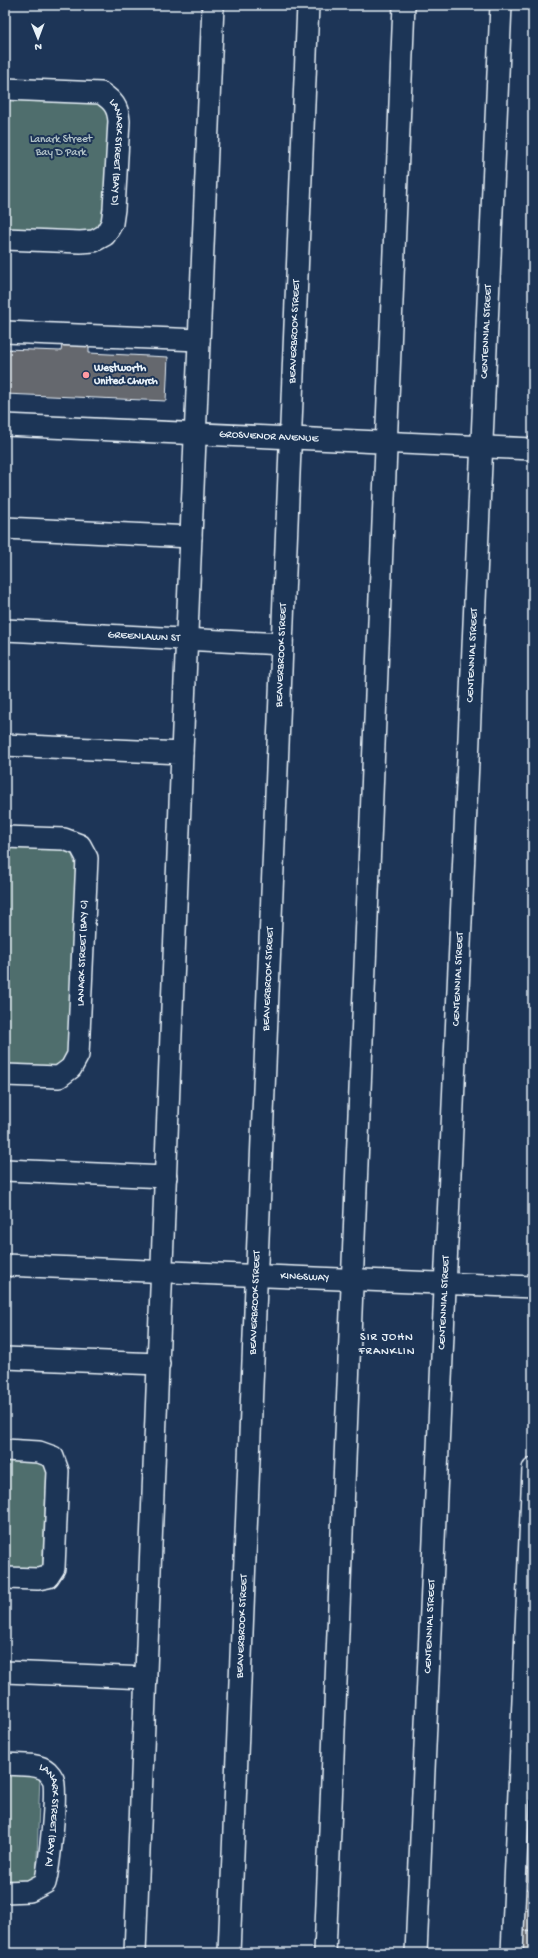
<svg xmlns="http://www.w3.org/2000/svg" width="538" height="1958" viewBox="0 0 538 1958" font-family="'Gochi Hand',sans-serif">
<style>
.green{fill:#4f6e6d;stroke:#9cb0b2}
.building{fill:#65676e;stroke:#e8f1f8}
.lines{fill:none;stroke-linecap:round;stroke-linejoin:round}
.minor-casing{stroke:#e8f1f8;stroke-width:24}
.minor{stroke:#1d3557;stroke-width:21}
.poi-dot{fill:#ff9aa2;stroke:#1d3557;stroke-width:1.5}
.labels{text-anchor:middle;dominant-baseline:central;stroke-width:4;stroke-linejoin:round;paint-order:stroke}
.park-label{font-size:11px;fill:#b2c3c7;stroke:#1d3557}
.street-label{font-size:11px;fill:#e8f1f8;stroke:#1d3557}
.poi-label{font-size:11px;font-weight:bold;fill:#e8f1f8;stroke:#1d3557;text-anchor:start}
.neighbourhood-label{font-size:12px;letter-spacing:1px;fill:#e8f1f8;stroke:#1d3557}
</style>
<rect width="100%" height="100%" fill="#1d3557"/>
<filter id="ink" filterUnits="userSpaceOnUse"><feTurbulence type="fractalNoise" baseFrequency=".025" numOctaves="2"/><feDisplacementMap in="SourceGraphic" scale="8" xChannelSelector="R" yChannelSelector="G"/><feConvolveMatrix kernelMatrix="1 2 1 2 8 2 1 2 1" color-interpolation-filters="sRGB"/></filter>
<g filter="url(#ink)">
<path class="green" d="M5,89l108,11 -8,135 -100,4z
M5,847l59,2 8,6 4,12 -8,189 -12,12h-51z
M5,1461l42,2 -5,110 -37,-2z
M5,1772l35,2 -4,110 -31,-1z"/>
<path class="building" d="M62,345l27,1v7l79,4 -2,44 -161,-7v-45l56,2z
M523,1869h10v20h-10z
M523,1889h10v21h-10z
M523,1910h10v20l-10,1z
M533,1930v21h-10v-20z"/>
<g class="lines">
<g class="minor-casing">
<g id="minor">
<path id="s1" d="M5,89l96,4c12,8 17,14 18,28l-5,88 -2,14 -7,12 -11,6 -14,1 -75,-3"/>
<path d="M5,332l194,8"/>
<path id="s2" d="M5,425l528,24"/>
<path d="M5,528l186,9"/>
<path id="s3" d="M5,630l277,14"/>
<path d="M5,745l177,8 -47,1200"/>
<path d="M182,753l31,-748"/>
<path d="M5,837l59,2 16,6 7,13 -9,197 -7,13 -12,9 -54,-2"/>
<path d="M5,1170l161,7"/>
<path id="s4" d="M5,1265l528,22"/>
<path d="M5,1358l154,6"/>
<path d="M5,1450l34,2 14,5 5,14 -4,97 -6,9 -10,2 -33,-1"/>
<path d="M5,1672l141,6"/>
<path id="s5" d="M5,1764c12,1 33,-1 42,7 2,2 5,6 6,8 5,11 -4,90 -8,104l-15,8 -25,1"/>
<path id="s6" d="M229,1953l79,-1948"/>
<path d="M325,1953l79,-1948"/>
<path id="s7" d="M416,1953l85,-1948"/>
<path d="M512,1953l21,-484"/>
</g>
</g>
<use href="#minor" class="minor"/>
</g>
</g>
<circle class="poi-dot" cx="86" cy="375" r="4"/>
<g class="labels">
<g class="park-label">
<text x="61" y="140">Lanark Street<tspan x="61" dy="13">Bay D Park</tspan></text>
</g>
<g class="street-label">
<text stroke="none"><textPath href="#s1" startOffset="162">LANARK STREET (BAY D)</textPath></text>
<text stroke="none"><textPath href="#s6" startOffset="1623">BEAVERBROOK STREET</textPath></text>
<text stroke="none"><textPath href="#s7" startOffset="1623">CENTENNIAL STREET</textPath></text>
<text stroke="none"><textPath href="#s2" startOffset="264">GROSVENOR AVENUE</textPath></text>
<text stroke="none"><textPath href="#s3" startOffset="139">GREENLAWN ST</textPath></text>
<text stroke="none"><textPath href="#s6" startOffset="1299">BEAVERBROOK STREET</textPath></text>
<text stroke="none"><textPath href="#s7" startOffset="1299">CENTENNIAL STREET</textPath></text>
<text transform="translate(83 953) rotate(-88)">LANARK STREET (BAY C)</text>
<text stroke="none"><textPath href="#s6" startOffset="975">BEAVERBROOK STREET</textPath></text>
<text stroke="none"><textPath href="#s7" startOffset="975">CENTENNIAL STREET</textPath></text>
<text stroke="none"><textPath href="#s4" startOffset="300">KINGSWAY</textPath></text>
<text stroke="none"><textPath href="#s6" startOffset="651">BEAVERBROOK STREET</textPath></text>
<text stroke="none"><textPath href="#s7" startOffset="651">CENTENNIAL STREET</textPath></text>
<text stroke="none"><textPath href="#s6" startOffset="327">BEAVERBROOK STREET</textPath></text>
<text stroke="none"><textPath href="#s7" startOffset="327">CENTENNIAL STREET</textPath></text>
<text stroke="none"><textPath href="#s5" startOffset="88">LANARK STREET (BAY A)</textPath></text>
</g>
<g class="poi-label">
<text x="94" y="369">Westworth<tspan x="94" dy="13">United Church</tspan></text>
</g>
<g class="neighbourhood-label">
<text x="387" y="1338">SIR JOHN<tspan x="387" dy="14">FRANKLIN</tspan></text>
</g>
</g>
<rect width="538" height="1958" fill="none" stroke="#1d3557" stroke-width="20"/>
<rect x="10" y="10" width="518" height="1938" fill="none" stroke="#e8f1f8" stroke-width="1.5" filter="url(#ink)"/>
<g transform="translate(38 38) rotate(179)" stroke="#1d3557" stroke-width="3" paint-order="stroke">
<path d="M0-3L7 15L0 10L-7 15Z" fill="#e8f1f8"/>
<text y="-6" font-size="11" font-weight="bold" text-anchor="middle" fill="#e8f1f8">N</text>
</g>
</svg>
